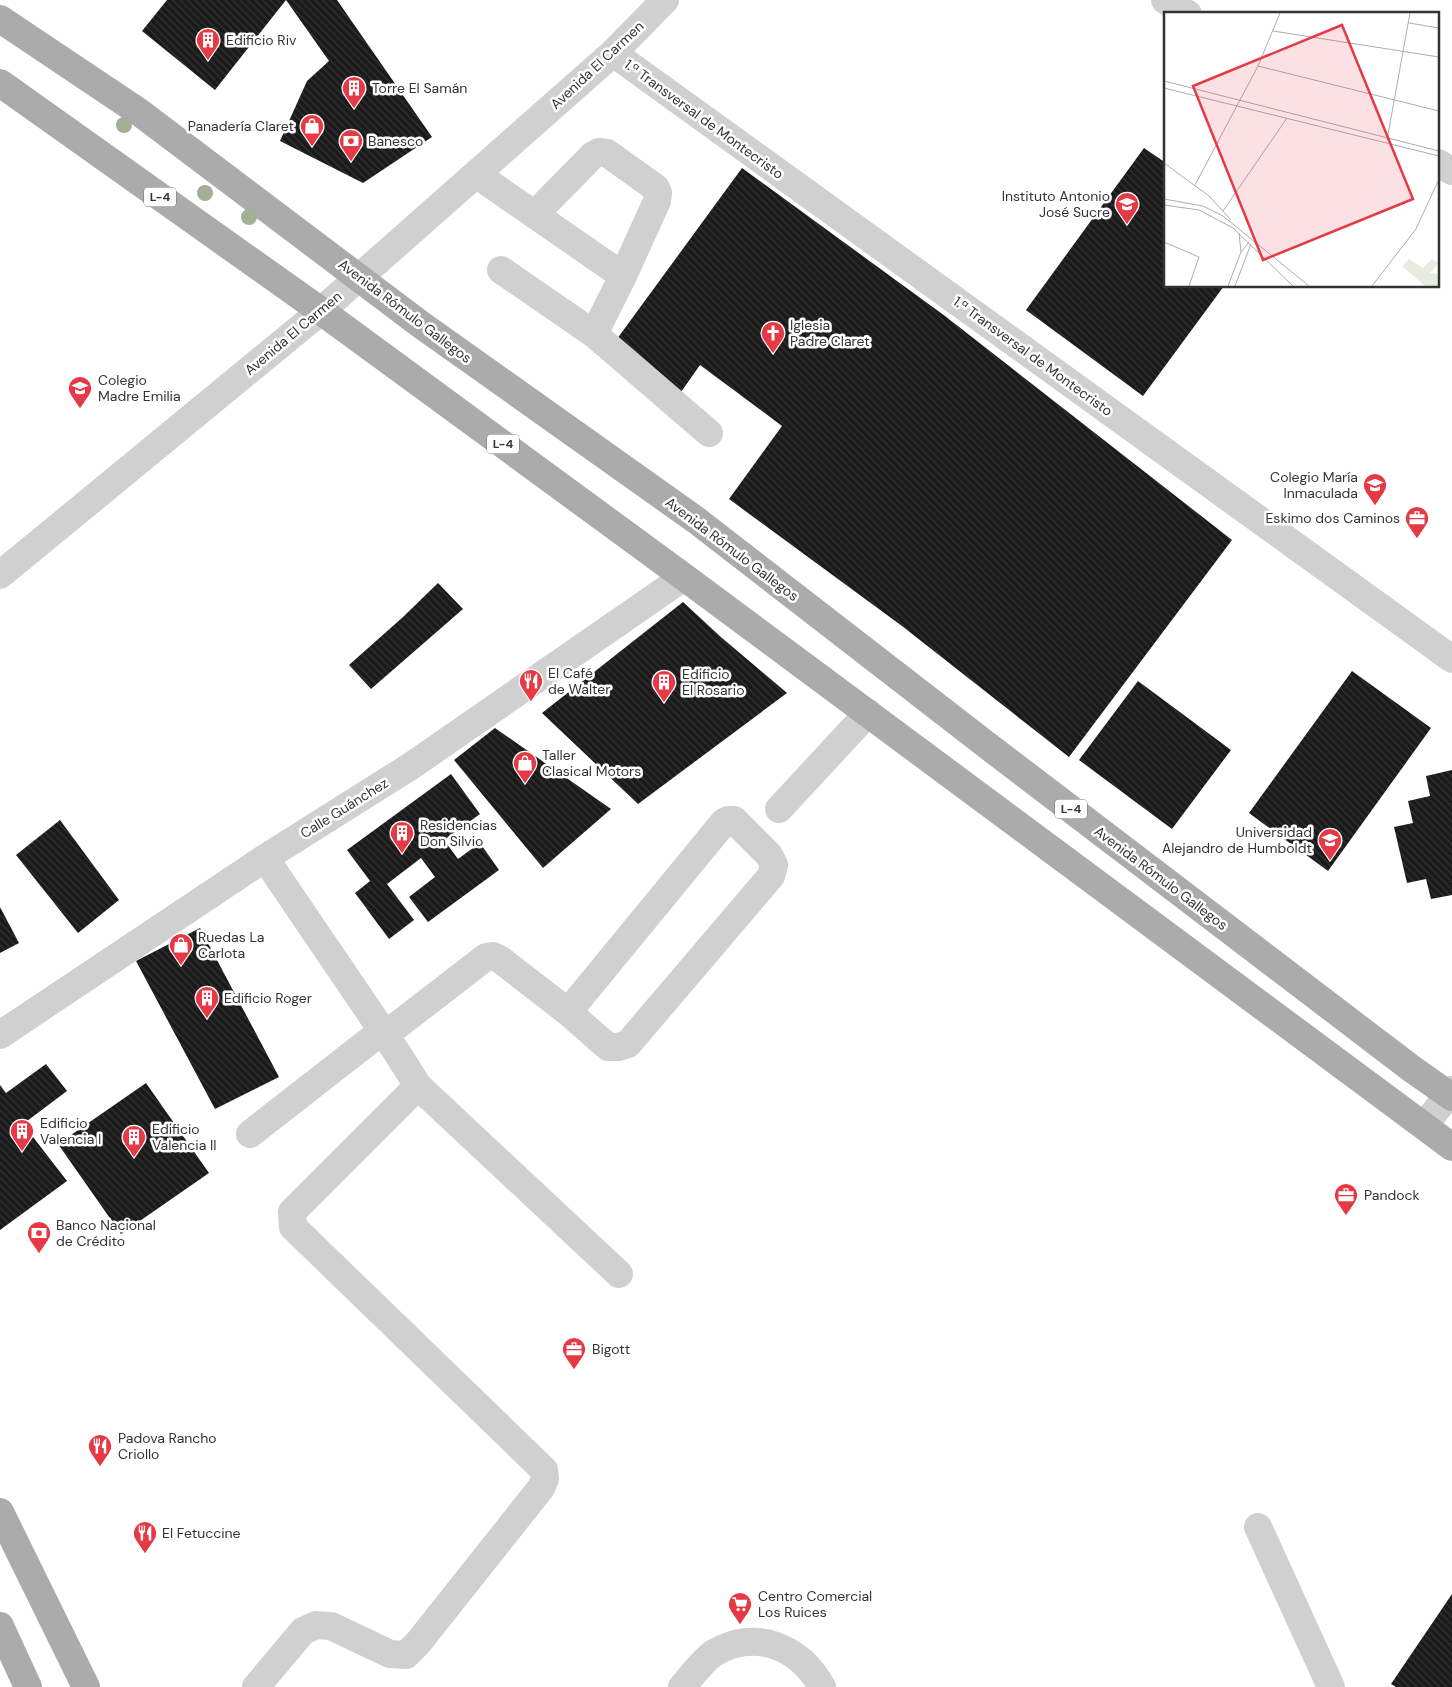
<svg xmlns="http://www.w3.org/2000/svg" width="1452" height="1687" viewBox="0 0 1452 1687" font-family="'DM Sans',sans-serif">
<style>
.building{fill:url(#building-back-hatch)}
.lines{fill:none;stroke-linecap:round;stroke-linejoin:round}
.minor{stroke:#d0d0d0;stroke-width:28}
.major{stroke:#ababab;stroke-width:28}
.tree{fill:#a2b095}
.labels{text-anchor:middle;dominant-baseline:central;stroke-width:5;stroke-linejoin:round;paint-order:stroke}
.shield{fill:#fff;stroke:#707070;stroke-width:1}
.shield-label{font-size:12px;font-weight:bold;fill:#333}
.poi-label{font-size:14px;fill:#333;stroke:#fff;text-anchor:start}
.street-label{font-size:14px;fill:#333;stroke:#fff}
.inset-road{fill:none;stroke:#adadad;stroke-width:1}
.view{fill:#e63946;fill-opacity:0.15;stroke:#e63946;stroke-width:2.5}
.inset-edge{fill:none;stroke:#333;stroke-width:2.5}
</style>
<defs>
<pattern id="building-back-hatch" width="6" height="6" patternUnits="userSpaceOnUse" patternTransform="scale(1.25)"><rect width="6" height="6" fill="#1a1a1a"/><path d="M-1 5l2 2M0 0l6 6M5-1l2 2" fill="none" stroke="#333"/></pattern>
</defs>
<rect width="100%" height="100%" fill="#fff"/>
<path class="building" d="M167,0h170l95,137 -69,46 -83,-42 27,-60 22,-20 -43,-61 -71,90 -73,-59z
M1144,148l22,15v123h58l-81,110 -117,-86z
M742,168l203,148 287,224 -163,217 -167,-131 -173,-127 53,-73 -82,-61 -19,27 -67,-49z
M438,583l25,26 -92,80 -22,-24 54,-48z
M683,602l39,36 65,55 -149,111 -96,-91z
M1352,671l79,57 -103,143 -79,-58z
M1138,681l93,69 -59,79 -93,-69z
M495,728l116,81 -68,59 -89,-108z
M1452,770v125l-21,4 -5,-20 -19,4 -13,-56 19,-4 -5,-22 22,-5 -4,-20z
M451,774l29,40 -36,26 14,19 22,-16 19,27 -71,52 -19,-25 26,-20 -14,-19 -34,26 27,36 -25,19 -34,-46 15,-12 -23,-31z
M60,820l59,80 -41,33 -62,-78z
M0,907l19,36 -19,10z
M200,928l79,149 -64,32 -79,-148z
M46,1064l21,27 -44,33 44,57 -67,49v-145l6,8z
M146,1083l63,90 -88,61 -63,-90z
M1452,1594v93h-56l-5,-3z"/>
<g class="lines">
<path class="minor" d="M1165,0l23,14
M613,53l839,606
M1438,163l14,8
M476,174l147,102 -29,58 -93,-64
M535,214l57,-58 7,-4 8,1 49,35 2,5 -1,8 -34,75
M594,334l115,99
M0,575l321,-264 292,-258 52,-53
M779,809l89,-96
M0,1035l265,-177 146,-92 273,-189
M385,1035l101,-78 7,-1 8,4 67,52 40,35h10l10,-3 143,-168 3,-11 -5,-10 -35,-35h-6l-4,2 -156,190
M418,1086l201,188
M1424,1126l28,-36
M250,1134l132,-103
M1258,1527l73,160
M256,1687l47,-56 13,-6 15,1 59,28 16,1 12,-12 123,-155 4,-9 -1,-9 -251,-243 -1,-15 126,-126 -22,-35 -131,-193
M682,1687c8,-9 23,-29 32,-34 41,-25 86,-6 108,34"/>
<path class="major" d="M0,19l139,93 281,212 276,196 292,226 424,323 40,28
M0,83l321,228 363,266 768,570
M0,1512l86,175
M0,1626l28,61"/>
</g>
<g class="tree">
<circle cx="124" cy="125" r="8"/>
<circle cx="205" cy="193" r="8"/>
<circle cx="249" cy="217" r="8"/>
</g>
<defs>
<g id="building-pin" transform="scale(1.25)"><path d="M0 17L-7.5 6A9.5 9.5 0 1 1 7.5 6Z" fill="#e63946" stroke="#fff"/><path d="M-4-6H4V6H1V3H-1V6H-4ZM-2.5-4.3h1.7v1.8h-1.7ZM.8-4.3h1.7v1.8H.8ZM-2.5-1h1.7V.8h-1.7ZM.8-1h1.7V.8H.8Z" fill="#fff"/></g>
<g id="shop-pin" transform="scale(1.25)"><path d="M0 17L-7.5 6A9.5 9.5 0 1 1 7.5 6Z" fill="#e63946" stroke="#fff"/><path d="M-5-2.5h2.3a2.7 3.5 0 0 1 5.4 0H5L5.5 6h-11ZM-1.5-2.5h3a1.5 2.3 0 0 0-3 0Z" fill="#fff"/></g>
<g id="bank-pin" transform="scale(1.25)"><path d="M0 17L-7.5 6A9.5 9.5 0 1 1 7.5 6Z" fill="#e63946" stroke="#fff"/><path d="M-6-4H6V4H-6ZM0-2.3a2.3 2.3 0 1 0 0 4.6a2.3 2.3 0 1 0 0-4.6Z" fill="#fff"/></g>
<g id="university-pin" transform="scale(1.25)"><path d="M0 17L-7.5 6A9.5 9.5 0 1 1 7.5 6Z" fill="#e63946" stroke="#fff"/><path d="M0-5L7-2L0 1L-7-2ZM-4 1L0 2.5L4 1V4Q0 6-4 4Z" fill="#fff"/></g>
<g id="church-pin" transform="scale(1.25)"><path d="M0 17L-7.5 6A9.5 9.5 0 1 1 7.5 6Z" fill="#e63946" stroke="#fff"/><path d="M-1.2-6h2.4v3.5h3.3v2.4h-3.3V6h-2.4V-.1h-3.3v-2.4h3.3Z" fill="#fff"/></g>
<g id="school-pin" transform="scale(1.25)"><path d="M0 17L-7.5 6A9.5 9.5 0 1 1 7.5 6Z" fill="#e63946" stroke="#fff"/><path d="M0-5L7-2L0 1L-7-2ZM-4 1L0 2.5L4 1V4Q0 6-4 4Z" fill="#fff"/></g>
<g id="office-pin" transform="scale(1.25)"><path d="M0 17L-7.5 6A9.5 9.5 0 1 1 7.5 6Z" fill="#e63946" stroke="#fff"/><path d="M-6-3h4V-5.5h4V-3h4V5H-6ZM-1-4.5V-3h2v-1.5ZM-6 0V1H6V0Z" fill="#fff"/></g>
<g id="restaurant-pin" transform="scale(1.25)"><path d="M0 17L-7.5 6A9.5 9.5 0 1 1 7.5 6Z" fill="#e63946" stroke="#fff"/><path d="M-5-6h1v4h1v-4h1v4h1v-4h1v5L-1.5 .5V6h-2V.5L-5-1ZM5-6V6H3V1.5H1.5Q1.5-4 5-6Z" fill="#fff"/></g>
<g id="supermarket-pin" transform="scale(1.25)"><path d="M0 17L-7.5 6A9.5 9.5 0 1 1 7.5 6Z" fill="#e63946" stroke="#fff"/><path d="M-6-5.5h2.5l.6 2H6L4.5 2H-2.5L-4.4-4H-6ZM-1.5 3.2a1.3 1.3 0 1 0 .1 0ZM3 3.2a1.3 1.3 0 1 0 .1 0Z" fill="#fff"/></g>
</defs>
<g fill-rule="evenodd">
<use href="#building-pin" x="208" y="40"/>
<use href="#building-pin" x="354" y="88"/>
<use href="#shop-pin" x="312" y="126"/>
<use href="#bank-pin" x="351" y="141"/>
<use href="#university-pin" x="1127" y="204"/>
<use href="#church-pin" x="773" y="333"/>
<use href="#school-pin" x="80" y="388"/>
<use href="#school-pin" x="1375" y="485"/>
<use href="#office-pin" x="1417" y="518"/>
<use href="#restaurant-pin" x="531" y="681"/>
<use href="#building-pin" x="664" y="682"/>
<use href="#shop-pin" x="525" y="763"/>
<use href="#building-pin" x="402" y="833"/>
<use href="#university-pin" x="1330" y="840"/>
<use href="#shop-pin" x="181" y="945"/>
<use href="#building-pin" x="207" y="998"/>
<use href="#building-pin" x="22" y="1131"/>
<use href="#building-pin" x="134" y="1137"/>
<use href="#office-pin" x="1346" y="1195"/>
<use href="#bank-pin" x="39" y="1233"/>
<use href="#office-pin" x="574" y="1349"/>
<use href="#restaurant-pin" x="100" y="1446"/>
<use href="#restaurant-pin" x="145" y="1533"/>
<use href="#supermarket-pin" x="740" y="1604"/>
</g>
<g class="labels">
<g class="shield">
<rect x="144" y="187.5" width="32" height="19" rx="4"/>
<rect x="487" y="434.5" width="32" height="19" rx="4"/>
<rect x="1055" y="799.5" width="32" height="19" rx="4"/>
</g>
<g class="shield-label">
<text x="160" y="197">L-4</text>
<text x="503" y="444">L-4</text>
<text x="1071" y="809">L-4</text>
</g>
<g class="poi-label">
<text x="226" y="40">Edificio Riv</text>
<text x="372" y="88">Torre El Samán</text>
<text x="294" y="126" text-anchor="end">Panadería Claret</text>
<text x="368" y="141">Banesco</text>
<text x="1110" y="196" text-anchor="end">Instituto Antonio<tspan x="1110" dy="16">José Sucre</tspan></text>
<text x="790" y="325">Iglesia<tspan x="790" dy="16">Padre Claret</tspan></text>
<text x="98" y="380">Colegio<tspan x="98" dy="16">Madre Emilia</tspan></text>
<text x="1358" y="477" text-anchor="end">Colegio María<tspan x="1358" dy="16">Inmaculada</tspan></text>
<text x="1400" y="518" text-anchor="end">Eskimo dos Caminos</text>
<text x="548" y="673">El Café<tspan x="548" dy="16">de Walter</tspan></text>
<text x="682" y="674">Edificio<tspan x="682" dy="16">El Rosario</tspan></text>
<text x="542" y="755">Taller<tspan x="542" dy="16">Clasical Motors</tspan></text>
<text x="420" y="825">Residencias<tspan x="420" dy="16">Don Silvio</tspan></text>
<text x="1312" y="832" text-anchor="end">Universidad<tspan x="1312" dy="16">Alejandro de Humboldt</tspan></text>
<text x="198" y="937">Ruedas La<tspan x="198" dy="16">Carlota</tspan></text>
<text x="224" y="998">Edificio Roger</text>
<text x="40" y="1123">Edificio<tspan x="40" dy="16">Valencia I</tspan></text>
<text x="152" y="1129">Edificio<tspan x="152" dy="16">Valencia II</tspan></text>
<text x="1364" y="1195">Pandock</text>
<text x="56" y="1225">Banco Nacional<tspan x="56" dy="16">de Crédito</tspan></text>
<text x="592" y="1349">Bigott</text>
<text x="118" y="1438">Padova Rancho<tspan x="118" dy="16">Criollo</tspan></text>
<text x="162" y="1533">El Fetuccine</text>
<text x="758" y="1596">Centro Comercial<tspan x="758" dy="16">Los Ruices</tspan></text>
</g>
<g class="street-label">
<text transform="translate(597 65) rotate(-43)">Avenida El Carmen</text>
<text transform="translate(704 119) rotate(36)">1.ª Transversal de Montecristo</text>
<text transform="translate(405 311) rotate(37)">Avenida Rómulo Gallegos</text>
<text transform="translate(293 333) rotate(-40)">Avenida El Carmen</text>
<text transform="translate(1033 356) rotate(36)">1.ª Transversal de Montecristo</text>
<text transform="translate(732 549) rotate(37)">Avenida Rómulo Gallegos</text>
<text transform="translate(344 808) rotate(-32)">Calle Guánchez</text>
<text transform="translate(1161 878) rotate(37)">Avenida Rómulo Gallegos</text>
</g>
</g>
<g transform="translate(1164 12)">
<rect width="275" height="275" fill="#fff"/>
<path d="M245,247l14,9 9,-9 6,4 -8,10 9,1v12h-14l-23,-20z" fill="#e6ecdf"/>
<path class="inset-road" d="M245,11l30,5M109,19l166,26M94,54l181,45M0,69l275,70M0,76l275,68M223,128l23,-127M0,151l45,33 22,24M31,173l63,-119 22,-53M0,187l39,7 20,10 86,70M0,193l35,5 34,18 60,58M59,199l64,-93M75,221l2,19M0,230l35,15 -10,29M64,274l13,-34 8,-10M71,274l16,-42M208,274l44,-57 23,-50"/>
<path class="view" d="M178,13l71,174 -150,61 -70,-174z"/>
<rect width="275" height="275" class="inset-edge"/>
</g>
</svg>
